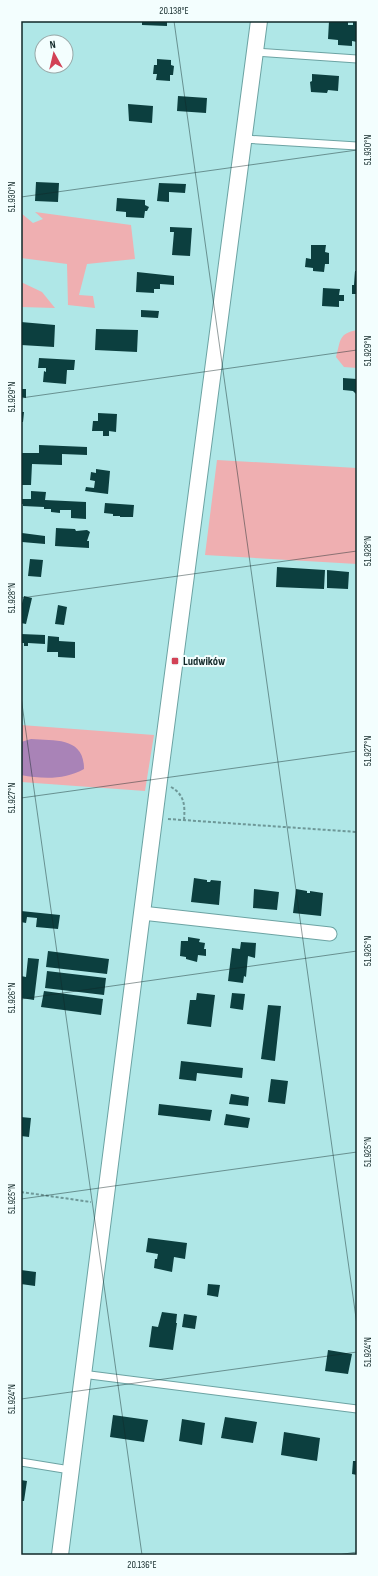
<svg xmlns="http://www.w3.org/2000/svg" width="378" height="1576" viewBox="0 0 378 1576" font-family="'Sofia Sans Condensed',sans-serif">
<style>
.green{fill:#efafb1}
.water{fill:#a983b7}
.building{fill:#0c3f3f}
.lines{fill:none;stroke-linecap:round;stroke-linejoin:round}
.service-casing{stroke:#6ca3a3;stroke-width:9}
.minor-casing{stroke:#6ca3a3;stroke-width:15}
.tertiary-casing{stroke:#6ca3a3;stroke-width:18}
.path{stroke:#6e9898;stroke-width:2;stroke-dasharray:3 2;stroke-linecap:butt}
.service{stroke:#fff;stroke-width:7}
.minor{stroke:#fff;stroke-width:13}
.tertiary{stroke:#fff;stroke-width:16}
.ticks{fill:none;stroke:#112828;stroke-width:1;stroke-opacity:0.45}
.poi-dot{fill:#d24256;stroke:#f3fefe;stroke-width:1.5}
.labels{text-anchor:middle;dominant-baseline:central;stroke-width:4;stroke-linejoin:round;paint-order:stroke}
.poi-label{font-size:12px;font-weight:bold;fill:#112828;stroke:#f3fefe;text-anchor:start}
.neatline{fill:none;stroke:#112828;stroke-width:1.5}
.ticks-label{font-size:10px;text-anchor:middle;fill:#112828}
</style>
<rect width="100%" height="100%" fill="#afe7e7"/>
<path class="green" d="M35,212l96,13 4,34 -48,5 -8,31 14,1 2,12 -27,-3 -1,-41 -46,-6v-45l12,10 10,-4z
M21,282l21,10 13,16 -34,-1z
M357,330v38l-13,-1 -8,-10c5,-17 2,-23 21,-27z
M217,460l140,8v96l-152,-9z
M21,725l133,10 -9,56 -124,-9z"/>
<path class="water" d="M31,739c25,2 53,-2 53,30 -19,11 -42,10 -63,6v-33z"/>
<path class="building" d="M142,21h25v5l-25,-1z
M329,21h19v4h5v-4h4v21l-5,-1v5l-14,-1v-5l-10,-1z
M157,59l14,1v5l3,1 -1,9h-3v6l-14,-1 1,-6h-4l1,-9h3z
M312,74l27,2 -1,15 -10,-1 -1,3 -16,-1 -1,-10 2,-1z
M178,96l29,2 -1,15 -29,-2z
M128,104l25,2 -1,17 -23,-2z
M36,182l23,1 -1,19 -23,-1z
M159,183l27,1 -1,9 -16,-1v10l-12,-1z
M117,198l28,2v5l4,2 -2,4h-2l-1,7 -18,-1v-5l-10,-1z
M170,227l22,1 -2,28 -18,-1 2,-23h-4z
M311,245h15l-1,7 4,1v11h-4l-1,8 -11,-1v-3l-8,-1 1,-9 5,1z
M355,271h2v23h-5v-9h2z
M137,272l37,4v9l-14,-1v5h-6v4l-18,-1z
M323,288l17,1 -1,6h5v6h-5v6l-17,-1z
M141,310l18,1 -1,7 -17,-1z
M21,322l34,3 -1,22 -33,-2z
M96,329l42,1 -1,22 -42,-2z
M39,358l36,2 -1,10h-7l-1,14 -23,-2 1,-11 2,1v-4h-8z
M343,378l14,1v16l-4,-4 -10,-1z
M21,389h5v9l-5,-1z
M21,412h3l-1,10h-2z
M98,413l19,1 -1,18 -7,-1v5h-6v-5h-11l1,-10h5z
M39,445l48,2v8l-25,-1v11l-30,-1 -1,21h-10v-32h18z
M96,469l14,2 -2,23 -23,-3 1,-4 8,1 1,-7 -5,-1 1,-8 5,1z
M31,491l15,1 -1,8 41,2v17l-15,-1v-8h-11v3l-9,-1v-3h-7v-2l-21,-1v-2h-2v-5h10z
M105,503l29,2 -1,12h-13v-1h-7v-2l-9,-1z
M56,528l19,1 1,2 11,-1 3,2 -3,9h2v7l-34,-2z
M22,533l23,3v8l-23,-2z
M30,559l13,1 -2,17 -13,-1z
M277,567l48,3 -1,19 -48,-2z
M327,570l22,2 -1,17 -21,-1z
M24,596l8,2 -6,26 -5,-1v-16z
M58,605l9,2 -3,18 -9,-1z
M21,634l24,1v9l-17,-1v3h-4v-3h-3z
M48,636l11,1v4l16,1v16l-17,-1v-5h-11z
M194,878l13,2v2h3l1,-2 10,1 -2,24 -28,-3z
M254,889l25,3 -2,18 -24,-2z
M296,889l11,2v2h3v-2l13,2 -2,23 -28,-3z
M21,911l39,4 -2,14 -22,-2 1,-9 -10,-1 -1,6 -5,-1z
M188,937l12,2 -1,3 6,1 -1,6h2v7l-8,-1 -1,7 -11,-3v-2l-6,-1 1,-15h7z
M241,942l15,1 -1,15 -7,-2 -2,21 -2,-1 -1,7 -15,-2 4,-33 8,1z
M48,951l61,8 -2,15 -61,-7z
M28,958l11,1 -5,41 -13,-2v-22l5,1z
M47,971l59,7 -2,17 -59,-7z
M44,991l59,8 -2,16 -60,-8z
M197,993l18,2 -4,32 -24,-3 3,-24h6z
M232,993l13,1 -2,16 -13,-2z
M268,1005l13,1 -6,55 -14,-2z
M181,1061l62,7 -1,10 -45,-5 -1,8 -17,-2z
M271,1079l17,2 -3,23 -17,-2z
M231,1094l18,3 -1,9 -19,-2z
M159,1104l53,6 -2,11 -52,-6z
M226,1114l24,4 -2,10 -24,-3z
M21,1117l10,1 -2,19 -8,-1z
M148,1238l39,5 -2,16 -11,-2 -2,15 -18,-4 1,-9h2l1,-5 -12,-2z
M21,1270l15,2 -1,14 -14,-2z
M208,1284l12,1 -2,12 -11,-2z
M162,1312l15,2 -1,9h1l-4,27 -24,-3 3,-21 6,1z
M184,1314l13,2 -2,13 -13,-2z
M328,1350l24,4 -4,20 -23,-3z
M113,1415l35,5 -4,22 -34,-5z
M225,1417l32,5 -4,21 -32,-5z
M182,1419l23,4 -3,22 -23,-4z
M284,1432l36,6 -3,23 -36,-6z
M353,1461h4v14l-5,-1z
M21,1480l6,1 -3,20h-3z"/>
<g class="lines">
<g class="service-casing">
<path id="service" d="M255,52l102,7
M244,139l113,7
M82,1374l275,35
M21,1462l49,8"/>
</g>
<g class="minor-casing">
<path id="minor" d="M142,913l188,21"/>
</g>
<g class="tertiary-casing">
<path id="tertiary" d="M60,1555l99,-775 100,-759"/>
</g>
<path class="path" d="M171,787c14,8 14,19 13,33
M168,819l189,13
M21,1192l70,10"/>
<use href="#service" class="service"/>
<use href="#minor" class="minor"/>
<use href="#tertiary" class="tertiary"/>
</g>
<path class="ticks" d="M174,21l183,1304M21,197l336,-47M21,398l336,-48M21,598l336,-47M21,697l121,858M21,798l336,-47M21,999l336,-48M21,1199l336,-47M21,1399l336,-47M338,1555l19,-3"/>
<rect class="poi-dot" x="171" y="657" width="8" height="8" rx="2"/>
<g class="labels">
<g class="poi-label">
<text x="183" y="661">Ludwików</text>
</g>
</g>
<rect width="378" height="1576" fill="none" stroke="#f3fefe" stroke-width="44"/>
<g transform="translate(54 54) rotate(352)"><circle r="19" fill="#f3fefe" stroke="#99a8a8"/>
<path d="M0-3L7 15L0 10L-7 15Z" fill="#d24256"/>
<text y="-6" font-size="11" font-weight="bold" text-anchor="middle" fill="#112828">N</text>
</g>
<rect x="22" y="22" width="334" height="1532" class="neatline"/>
<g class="ticks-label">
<text x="174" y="14">20.138°E</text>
<text transform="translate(367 150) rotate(-90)" y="4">51.930°N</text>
<text transform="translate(11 197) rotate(-90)" y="4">51.930°N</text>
<text transform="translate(367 351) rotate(-90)" y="4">51.929°N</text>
<text transform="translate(11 397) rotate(-90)" y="4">51.929°N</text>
<text transform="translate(367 551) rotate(-90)" y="4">51.928°N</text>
<text transform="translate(11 598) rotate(-90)" y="4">51.928°N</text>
<text transform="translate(367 751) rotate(-90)" y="4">51.927°N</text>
<text transform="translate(11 798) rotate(-90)" y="4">51.927°N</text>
<text transform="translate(367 951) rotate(-90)" y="4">51.926°N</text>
<text transform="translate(11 998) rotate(-90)" y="4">51.926°N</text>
<text transform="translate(367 1152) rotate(-90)" y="4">51.925°N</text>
<text transform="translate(11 1199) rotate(-90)" y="4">51.925°N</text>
<text transform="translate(367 1352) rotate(-90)" y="4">51.924°N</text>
<text transform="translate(11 1399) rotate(-90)" y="4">51.924°N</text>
<text x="142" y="1568">20.136°E</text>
</g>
</svg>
